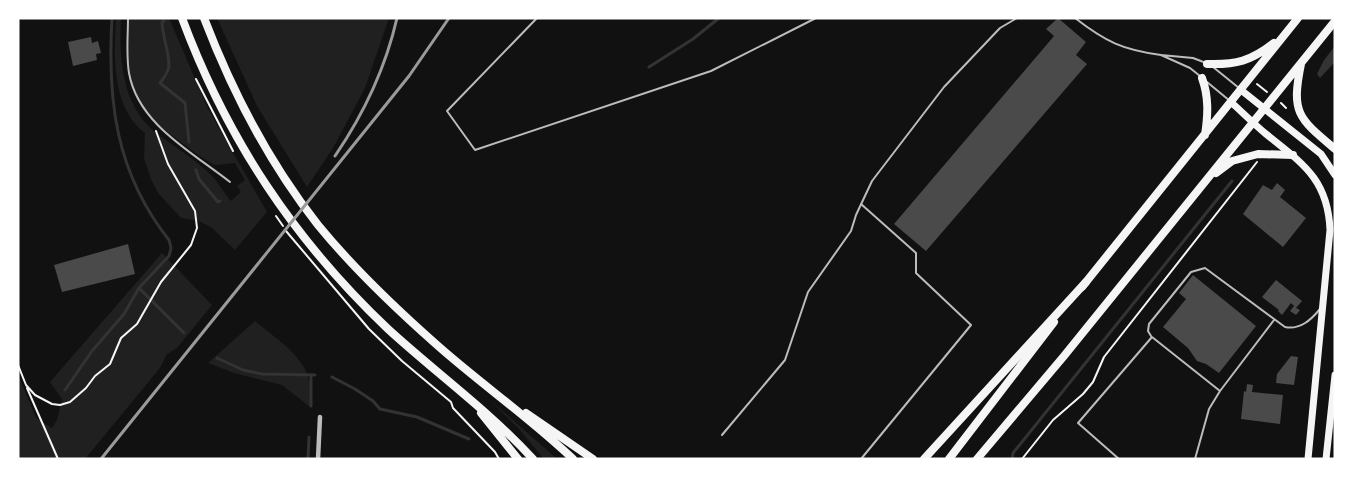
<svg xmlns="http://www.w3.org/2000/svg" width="1353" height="477" viewBox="0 0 1353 477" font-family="Signika,sans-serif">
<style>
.green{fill:#202020}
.water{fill:#333}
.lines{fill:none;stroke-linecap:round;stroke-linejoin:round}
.stream{stroke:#333;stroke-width:3}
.building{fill:#4a4a4a}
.path{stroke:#f5f5f5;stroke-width:2}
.service{stroke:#bcbcbc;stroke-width:2}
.minor{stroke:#bcbcbc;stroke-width:4.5}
.secondary{stroke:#f5f5f5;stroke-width:7}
.primary{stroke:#f5f5f5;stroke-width:8}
.trunk{stroke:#f5f5f5;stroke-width:8}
.rail{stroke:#9a9a9a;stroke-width:3}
</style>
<rect width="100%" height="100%" fill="#111"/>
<path class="green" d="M116,18h5c-2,44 1,90 39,118 17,12 36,24 51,39 8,8 13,18 20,26l10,-9 -4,-6 8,-6 -10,-17 -20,2c-14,-7 -26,-17 -38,-26 -11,-8 -23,-17 -32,-27 -19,-25 -17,-64 -16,-94h40l39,91 59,103 -32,38 -23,-22 -13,-7 -18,-3 -23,-25 -7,-14 -7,-21 1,-25c-34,-26 -31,-77 -29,-115z
M217,18h172l-24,70 -32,60 -26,39 -50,-81z
M162,253l50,52 -35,43 -10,6 -7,14 -75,91h-67v-85l18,44 16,10 5,-8 5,-21 -12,-17z
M255,321c30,25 62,42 55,86l-28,-22 -48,-12 -26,-10z
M492,402l5,4 60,53 -14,-1 -25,-30z"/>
<path class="water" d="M1335,46v16l-15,16 -3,-4 7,-14z"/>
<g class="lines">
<path class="stream" d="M164,21l-2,1c0,14 10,38 6,48 -2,5 -5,9 -8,13l25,20 4,39
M649,67l44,-28 26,-21
M196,170l3,9 19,23 2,-1
M139,288l45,45
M217,358l26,12 19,4 53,1
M332,377l23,12 18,12 7,8 37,8 52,22
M65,390l27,-39 32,-37 15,-26 30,-32 2,-8 -2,-8c-53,-67 -62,-139 -57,-222
M311,406v-29
M308,459l1,-22
M1012,459l1,-6 219,-272"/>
</g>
<path class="building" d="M1058,18l28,24 -10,13 11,9 -161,187 -32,-27 160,-188 -8,-7z
M91,37l1,6 6,-2 3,12 -5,1 1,6 -24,6 -5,-24z
M1277,183l8,7 -5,7 26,21 -23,29 -40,-33 20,-29 9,5z
M128,244l7,30 -73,18 -8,-27z
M1193,275l63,51 -37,47 -13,-9 -9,-3 -9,-13 -25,-21 23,-28 -7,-6z
M1276,280l26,21 -6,7 4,2 -4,5 -6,-4 4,-5 -3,-3 -9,12 -4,-4 1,-1 -17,-13z
M1291,356l7,1 -4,28 -18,-2 1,-9z
M1247,384l6,1 -1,7 31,3 -3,29 -39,-5 3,-28 2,1z"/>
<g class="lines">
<path class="path" d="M196,79l37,72
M1257,84l10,8
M1281,103l5,5
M276,216l7,10
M286,231l83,98 33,32 49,41 2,6 42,44 4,7
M18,365l8,20 9,10 17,9 8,1 10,-3 16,-14 9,-12 15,-12 11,-26 16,-14 24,-42 30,-37 6,-17 -2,-17 -27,-47 -12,-33
M27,388l31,71
M1022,459l31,-39 30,-26 10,-12 11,-25 153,-195"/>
<path class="service" d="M128,18c0,18 -2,37 1,55 9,51 63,79 101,109
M537,18l-90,93 28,39 236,-79 105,-53
M1075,18c31,24 48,32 86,37
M1213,67l26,21
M1200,76l-10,-8 -29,-13 32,3 13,5
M1207,82l23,19
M1151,336l-3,-5 1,-7 42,-52 14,-4 80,59c15,3 26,-7 35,-18
M722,435l63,-75 23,-68 43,-61 5,-16 16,-34 72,-94 56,-59 17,-10
M861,459l110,-134 -55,-52v-20l-55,-49
M1119,459l-41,-36 74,-86 68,54
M1195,459l14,-50 11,-18 54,-71"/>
<path class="minor" d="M318,459l2,-42"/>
<path class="secondary" d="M1241,90l80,64 14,21
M1232,103c11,10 22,21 34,31 36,29 62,45 64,96l-22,229
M1326,459l9,-84"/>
<path class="primary" d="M1207,64c29,1 44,-3 67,-21
M1301,64c-10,49 -3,54 34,85
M1202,78c7,19 6,37 3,57
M1216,173l16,-12 26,-7 35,1
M1082,287l216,-269
M949,459l105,-137
M977,459l87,-103 271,-335"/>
<path class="trunk" d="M182,18c45,121 112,222 206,311 48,44 101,82 145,130
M204,18c28,73 65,145 114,207 36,44 76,82 119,120 44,39 93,73 136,114
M481,413l37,46
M526,413l67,46
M924,459l162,-177"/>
<path class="rail" d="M335,156c28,-41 51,-90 62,-138
M101,459l308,-383 40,-58"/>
</g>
<rect width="1353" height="477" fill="none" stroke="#ffffff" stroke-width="39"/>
</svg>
